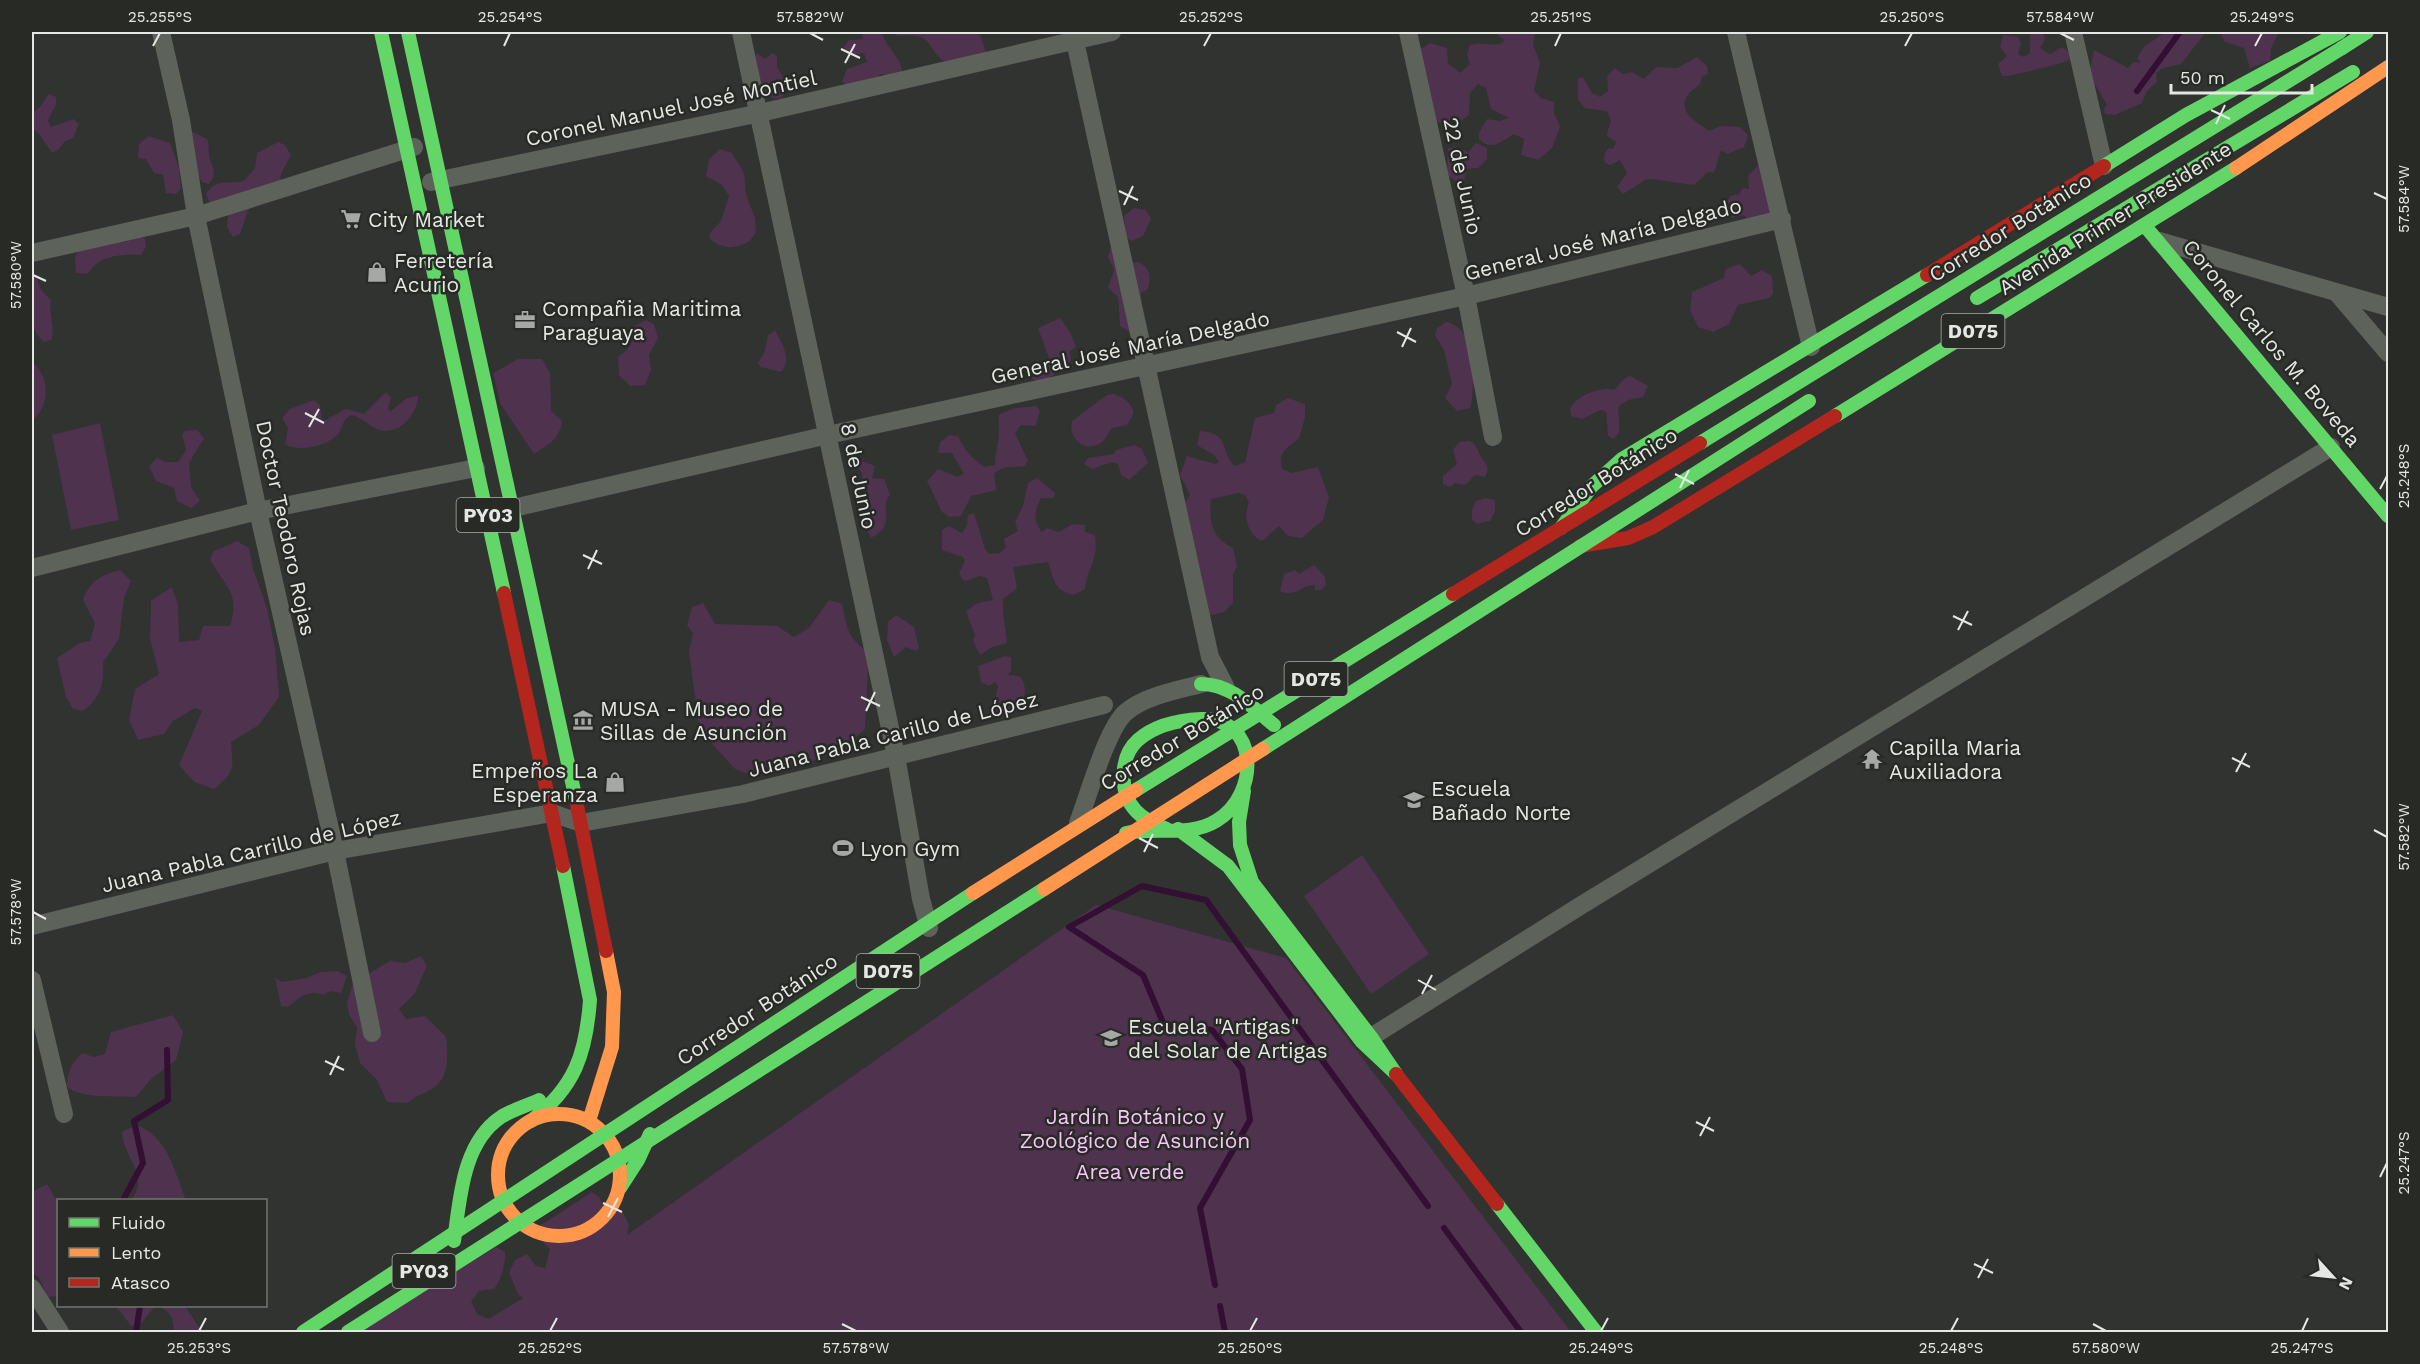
<svg xmlns="http://www.w3.org/2000/svg" width="2420" height="1364" viewBox="0 0 2420 1364" font-family="'Work Sans',sans-serif">
<style>
.green{fill:#4e324e}
.lines{fill:none;stroke-linecap:round;stroke-linejoin:round}
.stream{stroke:#320f33;stroke-width:6}
.street{stroke:#5d625a;stroke-width:18}
.fast{stroke:#63d668;stroke-width:14}
.slow{stroke:#ff974d;stroke-width:14}
.jam{stroke:#b3261e;stroke-width:14}
.fast-bridge{stroke:#63d668;stroke-width:14}
.slow-bridge{stroke:#ff974d;stroke-width:14}
.jam-bridge{stroke:#b3261e;stroke-width:14}
.ticks{fill:none;stroke:#e5e7e4;stroke-width:2}
.labels{text-anchor:middle;dominant-baseline:central;stroke-width:5;stroke-linejoin:round;paint-order:stroke}
.shield{fill:#272a25;stroke:#acaeab;stroke-width:1.5}
.shield-label{font-size:20px;font-weight:bold;fill:#e5e7e4}
.street-label{font-size:21px;fill:#e5e7e4;stroke:#272a25}
.poi-label{font-size:21px;fill:#e5e7e4;stroke:#272a25;text-anchor:start}
.park-label{font-size:21px;fill:#fac4fa;stroke:#272a25}
.neatline{fill:none;stroke:#e5e7e4;stroke-width:2}
.ticks-label{font-size:15px;text-anchor:middle;fill:#e5e7e4}
</style>
<rect width="100%" height="100%" fill="#313330"/>
<path class="green" d="M862,32h20c3,16 23,27 20,45l-21,-3 -9,6 -22,6 -8,-4 5,-13 20,-7 -3,-9 -14,2 -6,-8 5,-7 14,-1z
M893,32h74l13,3 6,17 -35,14c-27,-14 -13,-35 -54,-30z
M1499,32h36l-2,12 7,19 -6,28 7,7 13,4v11l6,14 -8,21 -14,12 -17,-5 3,-16 -10,-5c-12,7 -23,18 -35,5v-6l8,-14 13,2 9,-3 -18,-9 -5,-21 -8,-4 -8,9 -1,22 -8,6 -11,-1 -5,4 -11,-3 -15,-71 11,-7 17,5 1,15 12,10 10,-9 -3,-10 3,-9c12,-4 21,2 33,-2l1,-3 -7,-6z
M2165,32h41l-25,32 -18,4 -7,5 1,9 -10,9 -5,12 -27,12 -10,-1 -1,-6 3,-3 -18,-31 5,-24 34,18 5,-6 8,1 -4,-5 7,-11z
M2220,32h59l-8,16 -1,13 -20,7 -6,-20 -19,-6z
M2030,33h13l2,6 -5,9 10,6 13,-7 6,6v7c-4,3 -60,17 -67,16l-4,-12 9,-8 -7,-9 3,-12 15,2 3,6 -3,11 6,3 6,-4z
M772,53l5,3v11l12,19 -7,12c-21,5 -25,-26 -30,-42l6,-2 7,5z
M1697,57l10,9 1,8 -6,3c-1,11 -9,10 -14,18 -12,17 10,28 22,36l10,-5 20,1 8,8 -4,12 -17,7 -6,-4 -7,23 -6,-1 -14,13 -43,-6 -6,1 -22,14 -6,-7 10,-14 -7,-13 -10,5 -5,-2c-2,-7 -1,-10 4,-15l4,1 3,-7 -9,-6c1,-12 8,-15 -1,-25l-22,-3 -6,-9v-20l5,-2 9,16 8,4 8,-6 -1,-15 8,-8 8,6 9,-2 12,7 12,-12 21,1z
M49,94l7,3v8l-8,15 3,7 22,-8 6,5 -6,14 -8,3 -6,8 -7,4 -12,-18 -8,-7v-15l8,-6z
M193,132l14,7c3,6 1,9 2,15 2,14 10,17 0,30l-7,-2 -7,-11 -9,-36z
M149,136l21,7 9,25 2,20 -5,6 -10,-1 -3,-18 -9,-2 -8,-14 -8,-1 1,-14z
M278,142l7,3 6,10 -10,19 -1,9 -32,27 -8,24 -7,3 -6,-10 1,-12 -17,-10 -5,-11c11,-17 21,-9 38,-13l11,-13 2,-15z
M1476,143l11,5v11l-9,9 -11,1 -3,12h-8l-9,-6 1,-27 8,-1 12,5z
M720,149l12,4 12,20 2,22 9,23 1,14 -6,9c-15,8 -27,9 -40,-2l-1,-5 12,-13 8,-25 -7,-11 -16,-9 3,-17z
M1765,158l12,45 -11,15 -15,4 -7,-7 -13,3 -7,-11 6,-11 9,-2 4,-6 6,1 -1,-13z
M1134,208l12,2 5,9 -8,17 -11,5 -6,-3 -2,-22z
M138,235l7,4 1,8 -5,8c-19,-1 -43,0 -53,19l-12,-1 -1,-16 4,-7 30,-10 16,2z
M1111,246l19,17 9,-1c12,8 12,14 9,27l-7,4 1,18 -9,23 -13,-8 -2,-29 -10,-9 6,-18 -6,-13z
M1740,264l11,12 11,-6 10,6 1,18 -4,4 -31,7 -9,19 -16,8 -15,-5 -8,-17 2,-18 32,-14 2,-9z
M32,271l3,3 6,16 10,10c-3,15 5,26 0,40l-7,2c-19,-14 -13,-49 -12,-71z
M1060,318l10,14 6,15 -6,4 1,9 -4,5 -6,-2c-5,12 -16,23 -30,16l18,-21 -11,-30z
M646,320l8,4 4,14 -9,17 2,15 -6,15 -15,1 -11,-11 -1,-18c12,-10 17,-12 13,-29z
M1446,322c17,1 33,33 31,49 0,5 -4,9 -4,14 -1,9 0,14 -3,23l-13,3 -12,-13 7,-14 -8,-34 -9,-15 2,-7z
M775,331c8,13 17,28 6,41l-20,-5 -3,-4 7,-12 3,-16z
M518,359h24l8,14 1,38 11,10c-2,18 -13,23 -28,33l-34,-51 -7,-30z
M32,361c17,15 19,42 2,58l-2,-1z
M1630,376l18,10 -5,11 -15,3 -9,6c-3,12 6,25 -6,33l-5,-3 -2,-24 -5,-2 -19,9 -11,-3 -1,-7c6,-13 30,-23 44,-19l10,-11z
M386,392l5,5 -3,12 3,2 16,-13 11,-2c0,16 -18,40 -38,34 -10,-3 -18,-13 -29,-15 -9,5 -8,12 -13,19 -10,12 -40,19 -53,10l3,-16 -6,-10 8,-9 24,-9 6,5 2,17 24,-13 18,5z
M1114,394c10,4 17,8 20,19l-7,12 -15,3c-4,5 -7,13 -13,16 -16,9 -32,-8 -27,-23l35,-26z
M1288,398l17,6v13l-6,21c-11,10 -22,13 -17,31l10,4 26,-6 11,30 -6,23 -21,18 -14,-2 -9,-10 -17,15c-13,-5 -20,-25 -13,-38l-4,-8 -6,-2 -28,6c-2,23 0,38 22,49l4,18 -4,9v28l-9,9 -16,4 -8,-34 2,-7c-11,-22 -39,-32 -26,-61 3,-6 10,-12 14,-19l-10,-20 7,-19 29,8 3,-2 -5,-7 -17,-10 3,-14c32,2 20,23 35,35l10,-4 10,-44 19,-5 2,-8z
M1036,406l4,5 -4,15 -15,-1 -6,8 13,28 -3,5c-12,2 -22,-2 -31,8l2,16 -25,6 -10,20 -12,1 -7,-5 -15,-31 11,-12 19,8 7,-3 -12,-21h-14l2,-11 9,-7 9,1c6,13 14,23 26,31l11,-2c0,-11 4,-24 4,-36 0,-6 -2,-8 1,-15l15,-6z
M100,423l19,97 -48,10 -19,-95z
M197,430l7,8 -15,25 2,24 9,14 -9,7 -14,-7 -3,-13 -18,-7 -7,-15 8,-8 8,4h13l8,-12 -4,-16 3,-3z
M1469,441l5,2c2,3 3,7 5,10 4,10 13,11 6,24l-10,-2 -10,10 -10,-2 -5,4 -7,-3v-8l14,-12 -4,-14 6,-8z
M1134,445l8,4 6,14 -19,17 -8,-5 -3,-11 -6,-2 -20,7 -8,-5 4,-6 26,-4 2,-4z
M862,461l13,5 -3,12 12,1 6,16c-12,14 8,30 -19,43l-10,-20 7,-31 -5,-3 -1,-11 -5,-7z
M1037,478l18,15 -1,5h-13c-6,13 -9,22 1,34l5,-4 12,4 14,-8 12,1v7l10,3c4,24 -7,31 -10,54l-11,6c-21,-4 -20,-17 -26,-33l-35,5 4,21 -14,11c-1,19 3,27 4,44l-15,4 -12,8 -7,-14 2,-6 -9,-24 12,-8 15,-3 -6,-22 -7,-2 -15,5 -3,-2 -3,-6 6,-12 -2,-4 -21,-7v-20l7,-4 13,7 5,-8 1,-10 6,-2 11,36 4,5 11,-1 6,-6 -2,-8 14,-8 -3,-9 8,-16 5,-23z
M1485,498l10,2v11l-5,10 -13,3 -5,-4v-11l4,-8z
M237,541l12,7 4,21 14,39 8,40 4,49 -20,28 -28,17c2,27 5,29 -17,47l-20,-7 -15,-17 23,-54 -7,-3 -22,13 -9,13 -26,6 -9,-20 6,-31 24,-15 -9,-35 1,-38 21,-14 6,17 1,38 20,-2 4,-14h27c11,-34 -6,-40 -20,-67l4,-8z
M1314,565l11,12 1,8 -5,5h-6v-5c-13,0 -21,13 -35,6l4,-17 11,-4 4,4z
M120,570l11,11 -7,17 -5,41 -16,23c1,23 -2,35 -20,49l-10,-2 -7,-12 -9,-39 23,-15 10,-2 5,-18 -12,-23c7,-19 17,-25 37,-30z
M829,600l13,4c5,22 5,34 24,46l2,16 -3,63 -15,13 -45,23 -51,11 -19,-7 -27,-30 -10,-19 -9,-69 4,-18 -6,-8 5,-18 11,-4 12,21 62,2 17,11 15,-9z
M896,615l18,12 5,21 -3,3 -10,-4 -12,10 -7,-17 1,-18z
M1005,656l6,1v14l-3,4 11,1c13,12 3,38 -13,42l-13,-7 5,-25 -3,-4 -6,4 -8,-4 -3,-16z
M1362,855l67,99 -58,40 -67,-98z
M1096,905l190,53 285,374h-1216l141,-85 9,5c1,10 -4,29 -11,37l-15,2 -8,10 6,13 12,5 34,-21 -5,-4 -9,-21 6,-13 12,-6 9,12 9,2 5,-19 -13,-13 1,-9 54,-35 7,5 6,13 18,2 6,13 -2,10z
M421,956l6,10 -12,27 -16,16 7,10 19,-3 21,21c2,17 4,42 -14,52 -9,5 -16,6 -24,14l-21,-1 -10,-22 -17,-17 -5,-18 2,-18 -8,-12 -2,-12 6,-20 37,-22 15,2z
M338,971l9,5 -6,17 -11,-2 -7,4c-16,-6 -23,3 -35,12l-7,-1 -6,-29 6,5 26,-4 14,-6z
M173,1015l10,17 -7,28 -25,19 -15,18c-17,-1 -59,2 -69,-11 -1,-11 6,-27 16,-33l11,4 11,-3 6,-22z
M136,1125c31,10 39,47 50,75h-55c20,-25 -8,-42 -9,-68z
M47,1184l11,19v93l-10,1 -9,-19 -7,-6v-76l2,-5z
M116,1306h69l17,26h-28c-1,-15 -3,-22 -19,-26l-15,19 -9,1z"/>
<g class="lines">
<path class="stream" d="M2137,91l43,-59
M123,1200l20,-37 -9,-42 34,-21 -1,-50
M1444,1228l77,104
M1215,1285l-15,-77 50,-88 -8,-51 -30,-39 -48,-5 -21,-50 -74,-48 73,-41 64,14 222,306
M1220,1306l5,26
M136,1332l4,-26"/>
<path class="street" d="M161,32l20,88 15,96 62,295 77,340 37,182
M741,32l155,724 25,143 8,29
M1073,32l137,625 16,31
M1408,32l58,264 27,141
M1736,32l75,315
M2073,32l31,134
M431,182l329,-69 352,-81
M2159,241l229,66
M32,253l164,-37 218,-69
M2336,292l52,61
M505,510l323,-75 638,-139 316,-77
M32,568l226,-57 218,-43
M1078,823c10,-26 29,-95 48,-111 19,-16 52,-22 75,-28
M32,926l303,-75 217,-38 29,10 162,-29 361,-89
M32,980l32,134
M1371,1037l209,-131 751,-459
M32,1288l28,44"/>
<path class="fast" d="M381,32l123,561
M408,32l168,768
M2342,48l25,-16
M2104,166l82,-51 154,-83
M2145,226l243,290
M1835,416l401,-248
M1561,528l31,-42 30,-27 305,-184
M1201,684c30,0 51,23 73,41
M1178,829l50,37 134,176 34,32 -25,-37 -119,-155 -12,-37 -1,-23 5,-31
M1126,833c28,-6 64,4 90,-12 45,-27 43,-104 -15,-102 -22,1 -46,6 -63,21 -19,17 -19,53 -2,71 8,9 20,14 31,18
M531,1121c44,-34 55,-67 59,-121l-27,-134
M620,1188l18,-28 12,-26
M1497,1204l99,128
M454,1241c6,-41 8,-98 47,-124 11,-7 25,-11 38,-17"/>
<path class="slow" d="M2236,168l152,-101
M498 1175a61 61 0 1 1 122 0a61 61 0 1 1-122 0Z
M589,1121l23,-74 2,-55 -8,-41"/>
<path class="jam" d="M1927,275l177,-109
M1580,546l48,-8 25,-11 182,-111
M504,593l59,273
M576,800l30,151
M1396,1074l101,130"/>
<path class="fast-bridge" d="M1977,298l376,-226
M1700,443l642,-395
M1263,749l546,-348
M1136,790l317,-196
M303,1332l670,-439
M348,1332l696,-443"/>
<path class="slow-bridge" d="M1044,889l219,-140
M973,893l163,-103"/>
<path class="jam-bridge" d="M1453,594l247,-151"/>
</g>
<path class="ticks" d="M810,33l13,7M2060,33l14,7M153,46l7,-13M504,46l6,-13M1204,46l7,-13M1555,46l6,-13M1905,46l7,-13M2255,46l7,-13M841,49l19,9M845,63l10,-19M2211,110l19,9M2216,124l9,-19M1119,191l19,9M2374,193l13,6M1124,205l9,-19M33,275l13,6M1397,332l19,10M1402,347l9,-19M305,413l19,10M309,427l10,-18M1675,474l19,10M1680,488l9,-18M2380,489l7,-13M583,555l19,9M588,569l9,-19M1953,616l19,9M1958,630l10,-19M861,697l19,9M866,711l9,-19M2232,758l18,9M2236,772l10,-19M2374,830l13,7M1139,838l19,10M1144,852l9,-18M33,912l13,7M1418,980l18,10M1422,994l10,-19M325,1061l19,9M330,1075l9,-19M1696,1122l18,9M1700,1136l10,-19M2380,1177l7,-14M603,1203l19,9M608,1217l10,-19M1974,1264l19,9M1978,1278l10,-19M842,1324l14,7M2093,1324l13,7M199,1331l7,-13M550,1331l7,-13M1250,1331l7,-13M1601,1331l7,-13M1951,1331l7,-13M2302,1331l6,-13"/>
<defs>
<g id="supermarket-bare" transform="scale(1.62)"><path d="M-6-5.5h2.5l.6 2H6L4.5 2H-2.5L-4.4-4H-6ZM-1.5 3.2a1.3 1.3 0 1 0 .1 0ZM3 3.2a1.3 1.3 0 1 0 .1 0Z" fill="#a6a8a5" stroke="#272a25" stroke-width="2.5" paint-order="stroke"/></g>
<g id="shop-bare" transform="scale(1.62)"><path d="M-5-2.5h2.3a2.7 3.5 0 0 1 5.4 0H5L5.5 6h-11ZM-1.5-2.5h3a1.5 2.3 0 0 0-3 0Z" fill="#a6a8a5" stroke="#272a25" stroke-width="2.5" paint-order="stroke"/></g>
<g id="office-bare" transform="scale(1.62)"><path d="M-6-3h4V-5.5h4V-3h4V5H-6ZM-1-4.5V-3h2v-1.5ZM-6 0V1H6V0Z" fill="#a6a8a5" stroke="#272a25" stroke-width="2.5" paint-order="stroke"/></g>
<g id="museum-bare" transform="scale(1.62)"><path d="M0-6L6-3V-2H-6V-3ZM-5-1h2V3h-2ZM-1-1h2V3h-2ZM3-1h2V3H3ZM-6 4H6V6H-6Z" fill="#a6a8a5" stroke="#272a25" stroke-width="2.5" paint-order="stroke"/></g>
<g id="temple-bare" transform="scale(1.62)"><path d="M0-6L5-2H3V0L6.5 2.5H4V6H1.5V3h-3V6H-4V2.5H-6.5L-3 0V-2H-5Z" fill="#a6a8a5" stroke="#272a25" stroke-width="2.5" paint-order="stroke"/></g>
<g id="school-bare" transform="scale(1.62)"><path d="M0-5L7-2L0 1L-7-2ZM-4 1L0 2.5L4 1V4Q0 6-4 4Z" fill="#a6a8a5" stroke="#272a25" stroke-width="2.5" paint-order="stroke"/></g>
<g id="stadium-bare" transform="scale(1.62)"><path d="M0-5a6.5 5 0 1 0 0 10a6.5 5 0 1 0 0-10ZM-3.5-1.8h7v3.6h-7Z" fill="#a6a8a5" stroke="#272a25" stroke-width="2.5" paint-order="stroke"/></g>
</defs>
<g fill-rule="evenodd">
<use href="#supermarket-bare" x="351" y="219"/>
<use href="#shop-bare" x="377" y="272"/>
<use href="#office-bare" x="525" y="320"/>
<use href="#museum-bare" x="583" y="720"/>
<use href="#temple-bare" x="1872" y="759"/>
<use href="#shop-bare" x="615" y="782"/>
<use href="#school-bare" x="1414" y="800"/>
<use href="#stadium-bare" x="843" y="848"/>
<use href="#school-bare" x="1111" y="1038"/>
</g>
<g class="labels">
<g class="shield">
<rect x="1941.5" y="314" width="63" height="34" rx="4.5"/>
<rect x="456.5" y="498" width="63" height="34" rx="4.5"/>
<rect x="1284.5" y="662" width="63" height="34" rx="4.5"/>
<rect x="856.5" y="954" width="63" height="34" rx="4.5"/>
<rect x="392.5" y="1254" width="63" height="34" rx="4.5"/>
</g>
<g class="shield-label">
<text x="1973" y="331">D075</text>
<text x="488" y="515">PY03</text>
<text x="1316" y="679">D075</text>
<text x="888" y="971">D075</text>
<text x="424" y="1271">PY03</text>
</g>
<g class="street-label">
<text transform="translate(671 108) rotate(-12)">Coronel Manuel José Montiel</text>
<text transform="translate(1463 176) rotate(78)">22 de Junio</text>
<text transform="translate(2115 218) rotate(-32)">Avenida Primer Presidente</text>
<text transform="translate(2010 227) rotate(-32)">Corredor Botánico</text>
<text transform="translate(1603 239) rotate(-14)">General José María Delgado</text>
<text transform="translate(2272 343) rotate(50)">Coronel Carlos M. Boveda</text>
<text transform="translate(1130 347) rotate(-12)">General José María Delgado</text>
<text transform="translate(859 476) rotate(78)">8 de Junio</text>
<text transform="translate(1596 482) rotate(-32)">Corredor Botánico</text>
<text transform="translate(286 528) rotate(78)">Doctor Teodoro Rojas</text>
<text transform="translate(893 734) rotate(-14)">Juana Pabla Carillo de López</text>
<text transform="translate(1182 737) rotate(-31)">Corredor Botánico</text>
<text transform="translate(251 851) rotate(-13)">Juana Pabla Carrillo de López</text>
<text transform="translate(757 1009) rotate(-33)">Corredor Botánico</text>
</g>
<g class="poi-label">
<text x="368" y="219">City Market</text>
<text x="394" y="260">Ferretería<tspan x="394" dy="24">Acurio</tspan></text>
<text x="542" y="308">Compañia Maritima<tspan x="542" dy="24">Paraguaya</tspan></text>
<text x="600" y="708">MUSA - Museo de<tspan x="600" dy="24">Sillas de Asunción</tspan></text>
<text x="1889" y="747">Capilla Maria<tspan x="1889" dy="24">Auxiliadora</tspan></text>
<text x="598" y="770" text-anchor="end">Empeños La<tspan x="598" dy="24">Esperanza</tspan></text>
<text x="1431" y="788">Escuela<tspan x="1431" dy="24">Bañado Norte</tspan></text>
<text x="860" y="848">Lyon Gym</text>
<text x="1128" y="1026">Escuela "Artigas"<tspan x="1128" dy="24">del Solar de Artigas</tspan></text>
</g>
<g class="park-label">
<text x="1135" y="1116">Jardín Botánico y<tspan x="1135" dy="24">Zoológico de Asunción</tspan></text>
<text x="1130" y="1171">Area verde</text>
</g>
</g>
<rect width="2420" height="1364" fill="none" stroke="#272a25" stroke-width="66"/>
<rect x="57" y="1199" width="210" height="108" fill="#272a25" stroke="#737671" stroke-width="1.5"/>
<rect x="69" y="1218" width="30" height="9" fill="#63d668" stroke="#737671" stroke-width="1.5"/>
<text x="111" y="1229" font-size="18" fill="#e5e7e4">Fluido</text>
<rect x="69" y="1248" width="30" height="9" fill="#ff974d" stroke="#737671" stroke-width="1.5"/>
<text x="111" y="1259" font-size="18" fill="#e5e7e4">Lento</text>
<rect x="69" y="1278" width="30" height="9" fill="#b3261e" stroke="#737671" stroke-width="1.5"/>
<text x="111" y="1289" font-size="18" fill="#e5e7e4">Atasco</text>
<g transform="translate(2333 1277) rotate(117)" stroke="#272a25" stroke-width="4.5" paint-order="stroke">
<path d="M0-4.5L10 22L0 15L-10 22Z" fill="#e5e7e4"/>
<text y="-9" font-size="16" font-weight="bold" text-anchor="middle" fill="#e5e7e4">N</text>
</g>
<path d="M2171 84v9h141v-9" fill="none" stroke="#e5e7e4" stroke-width="3"/>
<text x="2180" y="84" font-size="18" fill="#e5e7e4" stroke="#272a25" stroke-width="4.5" paint-order="stroke">50 m</text>
<rect x="33" y="33" width="2354" height="1298" class="neatline"/>
<g class="ticks-label">
<text x="160" y="22">25.255°S</text>
<text x="510" y="22">25.254°S</text>
<text x="810" y="22">57.582°W</text>
<text x="1211" y="22">25.252°S</text>
<text x="1561" y="22">25.251°S</text>
<text x="1912" y="22">25.250°S</text>
<text x="2060" y="22">57.584°W</text>
<text x="2262" y="22">25.249°S</text>
<text transform="translate(2404 199) rotate(-90)" y="5">57.584°W</text>
<text transform="translate(16 275) rotate(-90)" y="5">57.580°W</text>
<text transform="translate(2404 476) rotate(-90)" y="5">25.248°S</text>
<text transform="translate(2404 837) rotate(-90)" y="5">57.582°W</text>
<text transform="translate(16 912) rotate(-90)" y="5">57.578°W</text>
<text transform="translate(2404 1163) rotate(-90)" y="5">25.247°S</text>
<text x="199" y="1353">25.253°S</text>
<text x="550" y="1353">25.252°S</text>
<text x="856" y="1353">57.578°W</text>
<text x="1250" y="1353">25.250°S</text>
<text x="1601" y="1353">25.249°S</text>
<text x="1951" y="1353">25.248°S</text>
<text x="2106" y="1353">57.580°W</text>
<text x="2302" y="1353">25.247°S</text>
</g>
</svg>
